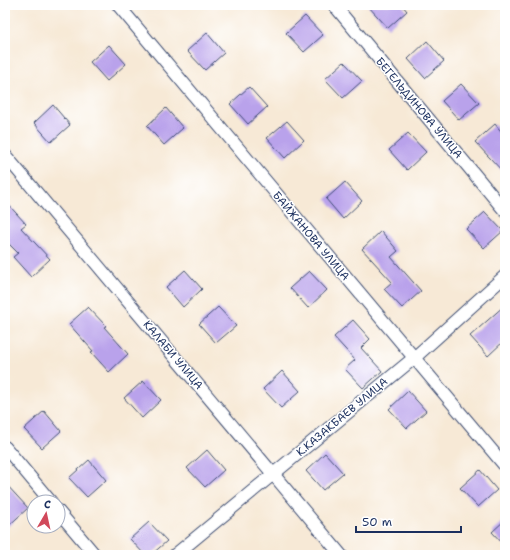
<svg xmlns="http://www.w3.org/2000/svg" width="510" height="560" viewBox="0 0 510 560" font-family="'Shantell Sans',sans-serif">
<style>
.building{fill:#b9a2eb}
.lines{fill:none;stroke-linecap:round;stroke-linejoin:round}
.street-casing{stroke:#3c4b70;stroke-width:14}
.street{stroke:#fff;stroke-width:12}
.labels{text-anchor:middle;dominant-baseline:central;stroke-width:3;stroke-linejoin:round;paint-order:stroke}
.street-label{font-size:11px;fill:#1b2f5e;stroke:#fff}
</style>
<rect width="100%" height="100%" fill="#fff"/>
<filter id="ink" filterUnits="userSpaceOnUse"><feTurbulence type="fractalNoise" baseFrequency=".025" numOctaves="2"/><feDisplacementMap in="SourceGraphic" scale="8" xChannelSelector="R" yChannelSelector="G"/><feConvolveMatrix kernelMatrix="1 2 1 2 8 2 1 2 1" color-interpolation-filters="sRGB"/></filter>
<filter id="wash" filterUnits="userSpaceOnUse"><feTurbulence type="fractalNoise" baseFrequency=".012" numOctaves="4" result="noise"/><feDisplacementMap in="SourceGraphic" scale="16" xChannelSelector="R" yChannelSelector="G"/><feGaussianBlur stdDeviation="0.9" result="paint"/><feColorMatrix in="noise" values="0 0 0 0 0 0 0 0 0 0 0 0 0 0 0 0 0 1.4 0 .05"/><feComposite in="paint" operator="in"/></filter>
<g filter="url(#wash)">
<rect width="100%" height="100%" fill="#f7e9d6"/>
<g id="blocks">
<path class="building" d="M367,5h35l5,6 -19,17z
M305,16l18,19 -19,17 -18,-19z
M207,33l17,20 -19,17 -18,-19z
M427,41l17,20 -19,17 -17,-19z
M109,45l17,19 -19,17 -17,-19z
M344,62l18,19 -19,17 -18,-19z
M461,84l18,19 -20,17 -17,-19z
M249,87l18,20 -19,17 -18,-20z
M53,105l17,20 -19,17 -17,-19z
M166,108l17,20 -19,17 -17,-19z
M287,121l17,19 -19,18 -18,-20z
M495,124l10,12v38l-30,-32z
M408,133l18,19 -19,18 -18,-20z
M345,182l17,19 -19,18 -17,-20z
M5,201l21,23 -5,4 29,31 -19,18 -18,-20 5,-4 -13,-13z
M485,212l18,19 -19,17 -18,-19z
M381,231l17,20 -7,6 30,34 -19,17 -18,-19 8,-7 -30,-33z
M185,270l17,19 -19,18 -17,-20z
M309,271l18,19 -19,18 -18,-20z
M505,305v35l-17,16 -18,-20z
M88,307l18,19 -2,1 24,27 -19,18 -18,-20 2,-1 -24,-27z
M218,307l18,19 -20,17 -17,-19z
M353,320l17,19 -9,9 21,23 -19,17 -18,-19 10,-9 -21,-23z
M282,371l18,20 -19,17 -18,-19z
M143,381l18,19 -19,18 -18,-20z
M408,391l18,20 -19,17 -18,-19z
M44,411l17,20 -19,17 -18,-19z
M207,450l17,20 -19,17 -18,-19z
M325,453l18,20 -20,17 -17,-19z
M89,460l17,20 -19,17 -18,-19z
M480,470l17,20 -19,17 -18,-19z
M5,483l23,25 -23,21z
M505,520v26l-13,-14z
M149,522l18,19 -16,14h-6l-15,-16z"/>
</g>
</g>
<g filter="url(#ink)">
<use href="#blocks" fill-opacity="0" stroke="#3c4b70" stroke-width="1"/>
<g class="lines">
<g class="street-casing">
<path id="street" d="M118,5l387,461
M334,5l171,206
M5,155l336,400
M5,447l46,55
M58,511l37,44
M175,555l239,-197 91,-82"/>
</g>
<use href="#street" class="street"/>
</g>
</g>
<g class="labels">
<g class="street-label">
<text transform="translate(419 108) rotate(50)">БЕГЕЛЬДИНОВА УЛИЦА</text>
<text transform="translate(311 236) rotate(50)">БАЙЖАНОВА УЛИЦА</text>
<text transform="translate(173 355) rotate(50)">КАЛАБИ УЛИЦА</text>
<text transform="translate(342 417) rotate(-40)">К.КАЗАКБАЕВ УЛИЦА</text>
</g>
</g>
<rect width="510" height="560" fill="none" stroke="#fff" stroke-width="20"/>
<g transform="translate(46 514) rotate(9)"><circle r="19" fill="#ffffff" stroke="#a4acbf"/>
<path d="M0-3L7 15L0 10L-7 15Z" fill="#d1495b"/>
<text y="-6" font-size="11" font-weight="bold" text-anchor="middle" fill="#1b2f5e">С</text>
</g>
<path d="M356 526v6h105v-6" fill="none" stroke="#1b2f5e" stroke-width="2"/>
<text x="362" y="526" font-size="12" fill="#1b2f5e" stroke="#ffffff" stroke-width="3" paint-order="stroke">50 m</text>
</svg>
